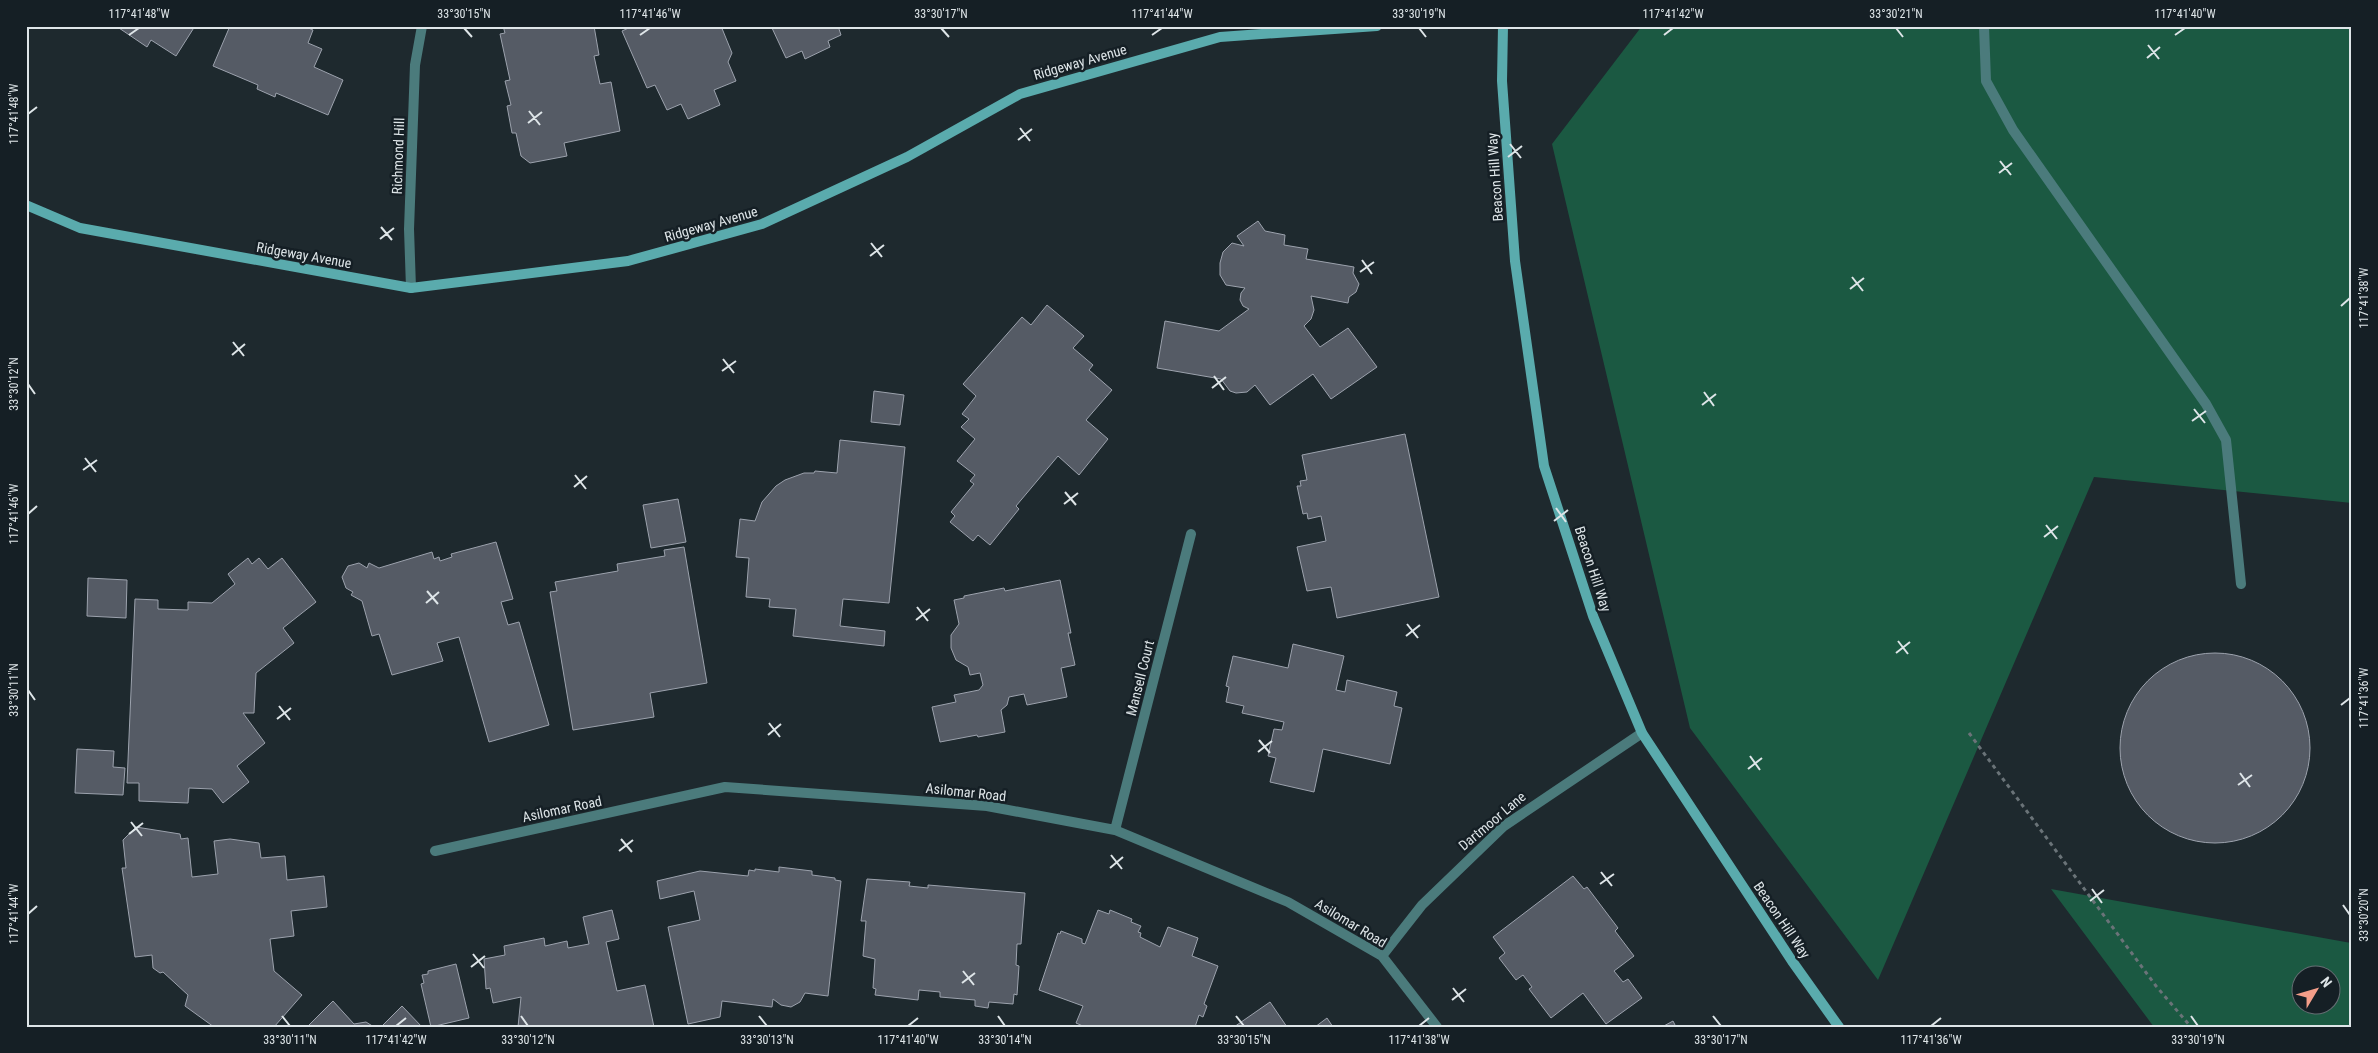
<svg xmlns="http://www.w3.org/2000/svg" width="2378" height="1053" viewBox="0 0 2378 1053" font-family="'Roboto Condensed',sans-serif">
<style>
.green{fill:#1b5942;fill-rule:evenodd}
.building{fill:#555b65;stroke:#9ca2ad}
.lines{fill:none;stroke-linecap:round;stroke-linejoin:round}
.path{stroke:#6a7378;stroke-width:3;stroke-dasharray:4 4;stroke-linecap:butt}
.lane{stroke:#4b7b7c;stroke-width:10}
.street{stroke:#4b7b7c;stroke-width:10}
.secondary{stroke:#5aabad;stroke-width:10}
.ticks{fill:none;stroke:#dee5e8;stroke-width:2}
.labels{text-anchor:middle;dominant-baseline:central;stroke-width:5;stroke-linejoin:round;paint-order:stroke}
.street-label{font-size:14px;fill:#dee5e8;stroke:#151f25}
.neatline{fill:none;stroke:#dee5e8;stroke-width:2}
.ticks-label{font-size:12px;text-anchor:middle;fill:#dee5e8}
</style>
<rect width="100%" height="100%" fill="#1e292e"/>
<path class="green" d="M1642,26h710v477l-258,-26 -216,503 -188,-252 -138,-584z
M2051,889l300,54 1,84h-198zM2300,976h30v30h-30z"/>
<path class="building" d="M116,26h79l-19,30 -25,-16 -4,7z
M230,26h74l9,4 -5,13 14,6 -8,18 29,13 -15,35 -52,-22 -1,4 -18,-8 1,-4 -45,-19z
M503,26h91l5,29 -5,1 6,28 11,-2 9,49 -56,12 3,13 -37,7 -9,-7 -5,-23h-4l-5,-27 4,-1 -6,-24 5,-1 -10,-46 5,-1z
M633,26h88l11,27 -4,9 8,19 -22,9 6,15 -32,14 -7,-15 -14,6 -12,-25 -8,3 -25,-57z
M767,26h71l3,9 -13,6 2,6 -25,12 -3,-8 -16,7 -14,-30z
M1258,221l7,10 20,4 -1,10 24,4 -2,10 48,8 -1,6 6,11 -3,8 -7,5 -1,6 -37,-7 3,14 -3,9 -7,7 16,21 28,-19 29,39 -46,32 -18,-25 -43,31 -15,-20 -8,7 -11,1 -6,-2 -9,-12 -64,-11 8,-47 54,10 30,-22 -6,-3 -3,-6 1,-7 4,-5 -19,-3 -6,-10v-12l3,-11 9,-9 12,3 -7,-10z
M1047,305l37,31 -11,12 20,17 -4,5 23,20 -26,30 22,19 -29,36 -21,-19 -42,50 3,3 -29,36 -12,-10 -5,6 -23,-19 5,-6 -4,-4 23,-28 -4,-3 5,-6 -18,-14 18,-22 -14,-12 8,-8 -7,-5 14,-18 -13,-12 59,-67 9,8z
M874,391l30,4 -4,30 -29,-3z
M1405,434l34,163 -102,21 -6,-31 -24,4 -10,-44 29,-6 -5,-25 -13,3 -1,-6 -4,1 -6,-28h4l-1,-5 7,-1 -5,-25z
M840,440l65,7 -16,156 -46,-4 -3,27 45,5 -1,15 -91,-10 3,-27 -27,-2 1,-8 -24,-2 3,-39 -13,-1 4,-38 15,2 7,-19 14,-16 9,-6 19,-7h10l1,-2 22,2z
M678,499l8,43 -35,6 -8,-43z
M496,542l17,57 -12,3 7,23 11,-3 30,103 -60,17 -30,-105 -22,6 6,18 -51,14 -13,-41 -7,2 -10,-35 -11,-6 2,-3 -7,-4 -4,-11 6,-11 11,-3 8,5 2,-5 10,5 53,-16 2,7 5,-2 1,4 12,-4 -1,-3z
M684,547l23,136 -57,10 4,24 -81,13 -23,-138 7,-1 -2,-9 63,-11 -1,-7 48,-8 -1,-6z
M248,558l4,6 7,-6 9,11 14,-11 34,44 -33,26 11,15 -38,30 -2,40h-11l22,30 -28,23 12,16 -26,21 -11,-14 -23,-1 -1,15 -49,-2v-18h-12l8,-184 23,1v9l30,1v-8l24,1 23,-19 -7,-10z
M88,578l39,2 -1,38 -39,-2z
M1060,580l11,53h-3l7,32 -14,3 6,29 -40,8 -3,-11 -15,3 -2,8 -6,5 4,22 -27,5 -1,-2 -37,7 -8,-35 24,-5 -2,-7 25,-5 4,-5 -3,-12 -10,2 -2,-8 -12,-7 -5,-12v-13l8,-11 -5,-24 10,-2v-2l40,-8 1,3z
M1293,644l51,12 -8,34 9,2 2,-12 50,12 -3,14 8,2 -12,56 -67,-15 -9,43 -44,-10 6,-24 -8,-2 6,-27 8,1 2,-8 -42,-9 2,-7 -18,-4 3,-15 -3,-1 7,-30 55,12z
M2120 748a95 95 0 1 1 190 0a95 95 0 1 1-190 0Z
M77,749l37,2 -1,16 12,1 -2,27 -48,-2z
M136,827l44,7 1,5 7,-1 4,39 26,-3 -4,-33 16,-2 29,4 2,15 24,-2 2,24 37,-4 3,31 -36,4 3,25 -24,3 4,32 28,24 -28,32h-60l-29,-21 3,-11 -25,-23 -3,1 -7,-5 -1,-13 -17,2 -13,-89h4l-3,-28z
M779,867l33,4v4l23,3v2l6,1 -13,115 -23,-3 -5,9 -9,5 -10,-2 -8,-6 -1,8 -50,-6 -2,16 -32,7 -20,-97 32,-7 -6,-29 -34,8 -3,-18 43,-10 48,5 1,-6 6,1v-2l24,3z
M1573,876l11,13 3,-2 31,41 -3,3 19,25 -20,15 9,11 5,-3 14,19 -36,26 -23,-31 -32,25 -22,-29 3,-2 -9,-12 -7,5 -17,-22 6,-5 -12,-16z
M867,879l43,3 -1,4 19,2v-3l97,8 -4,51h-4l-1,21 3,1 -2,29 -3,-1 -1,10 -24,-2 -1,6 -13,-2v-6l-35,-3v-5l-21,-2 -1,10 -43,-5 1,-6 -3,-1 2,-29 -12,-3 3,-35h-5z
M612,910l7,29 -13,3 11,49 28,-6 9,42h-136l3,-30 -28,6 -3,-15 -4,1 -2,-30 21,-4 -1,-9 40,-8 1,8 22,-5 1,7 21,-4 -6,-27z
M1098,910l11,4 1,-4 22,9 -1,3 10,4 -3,6 3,1 -1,4 20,10 8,-20 30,11 -6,18 26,10 -14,38 3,2 -4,11 -4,-2 -4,12h-110l-9,-4 7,-17 -44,-16 19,-57 2,1 1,-3 21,8v4l3,1z
M456,964l13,54 -38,9 -10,-43 3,-1 -2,-8 6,-1v-3z
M333,1001l21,23 12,-2 8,5h-67z
M1270,1002l17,25h-53z
M402,1006l20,21h-41z
M1327,1018l6,9h-18z
M1673,1021l3,6h-14z"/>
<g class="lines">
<path class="path" d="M1969,733l187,253 35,41"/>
<path class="lane" d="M1984,26l2,55 27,49 193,274 20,36 15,144"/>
<path class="street" d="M411,288l-2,-59 6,-164 7,-39
M1115,830l76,-296
M435,851l290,-64 262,19 128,24 173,72 94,54 55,71
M1382,956l40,-51 82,-79 138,-93"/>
<path class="secondary" d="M1503,26l-1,55 13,180 29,205 49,150 49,117 150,228 47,66
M26,205l54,23 331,60 217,-27 134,-37 145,-67 113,-63 200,-57 157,-11"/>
</g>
<path class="ticks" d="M464,28l8,9M941,28l8,9M1419,28l7,9M1896,28l7,9M129,35l10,-7M640,35l10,-7M1152,35l10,-7M1664,35l9,-7M2175,35l10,-7M2148,45l11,14M2147,58l13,-11M529,111l11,14M28,114l9,-7M528,123l14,-11M1020,128l10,13M1018,140l14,-11M1510,144l11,14M1508,157l14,-11M2000,161l11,14M1999,173l13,-10M381,227l11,13M380,239l14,-11M871,243l11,14M870,256l14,-11M1362,260l10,14M1360,272l14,-10M1852,277l11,14M1850,289l14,-11M2341,306l9,-8M233,342l11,14M232,355l13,-11M723,359l11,14M722,371l14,-10M1214,376l10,14M28,384l7,10M1212,388l14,-11M1704,392l10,14M1702,405l14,-11M2194,409l11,14M2192,421l14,-10M85,458l11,14M83,470l14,-10M575,475l11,14M574,487l13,-11M1065,492l11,13M1064,504l14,-11M1556,508l10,14M28,514l9,-8M1554,521l14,-11M2046,525l11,14M2044,537l14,-11M427,591l11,13M426,603l13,-11M917,607l11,14M916,620l14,-11M1407,624l11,14M1406,636l14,-11M1898,641l10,13M1896,653l14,-11M28,690l7,10M2341,705l9,-7M279,706l11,14M277,719l14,-11M769,723l11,14M768,735l13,-11M1259,740l11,13M1258,752l14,-11M1750,756l10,14M1748,769l14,-11M2240,773l10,14M2238,785l14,-10M131,822l11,14M129,834l14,-11M621,839l11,13M619,851l14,-11M1111,855l11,14M1110,868l13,-11M1601,872l11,14M1600,884l14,-10M2092,889l10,14M2090,901l14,-11M2343,905l7,10M28,914l9,-8M473,954l11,14M471,967l14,-11M963,971l11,14M962,983l13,-10M1453,988l11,14M1452,1000l14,-11M282,1016l8,10M521,1016l7,10M759,1016l8,10M998,1016l7,10M1236,1016l8,10M1713,1016l8,10M2191,1016l7,10M396,1026l10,-8M908,1026l10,-8M1419,1026l10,-8M1931,1026l10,-8"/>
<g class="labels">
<g class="street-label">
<text transform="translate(1080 62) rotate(-16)">Ridgeway Avenue</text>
<text transform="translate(398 156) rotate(-88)">Richmond Hill</text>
<text transform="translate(1495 177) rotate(-94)">Beacon Hill Way</text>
<text transform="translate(711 224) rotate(-16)">Ridgeway Avenue</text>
<text transform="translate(304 255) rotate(10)">Ridgeway Avenue</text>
<text transform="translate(1593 569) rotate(72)">Beacon Hill Way</text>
<text transform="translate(1140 678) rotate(-76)">Mansell Court</text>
<text transform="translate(966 792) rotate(6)">Asilomar Road</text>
<text transform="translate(562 809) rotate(-12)">Asilomar Road</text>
<text transform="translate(1492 821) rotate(-40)">Dartmoor Lane</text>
<text transform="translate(1782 920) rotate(56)">Beacon Hill Way</text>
<text transform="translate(1351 923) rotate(31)">Asilomar Road</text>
</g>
</g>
<rect width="2378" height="1053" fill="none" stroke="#151f25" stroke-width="55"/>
<g transform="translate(2316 990) rotate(52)"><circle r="24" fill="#151f25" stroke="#656e73"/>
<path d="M0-4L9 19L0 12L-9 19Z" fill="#f49e89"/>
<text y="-8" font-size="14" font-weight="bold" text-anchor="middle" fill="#dee5e8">N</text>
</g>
<rect x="28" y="28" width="2322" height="998" class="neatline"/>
<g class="ticks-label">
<text x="139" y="18">117°41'48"W</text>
<text x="464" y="18">33°30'15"N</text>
<text x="650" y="18">117°41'46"W</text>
<text x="941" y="18">33°30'17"N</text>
<text x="1162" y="18">117°41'44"W</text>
<text x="1419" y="18">33°30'19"N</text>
<text x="1673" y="18">117°41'42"W</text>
<text x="1896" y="18">33°30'21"N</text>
<text x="2185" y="18">117°41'40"W</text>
<text transform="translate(14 114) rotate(-90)" y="4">117°41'48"W</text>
<text transform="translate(2364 298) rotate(-90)" y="4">117°41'38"W</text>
<text transform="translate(14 384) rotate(-90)" y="4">33°30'12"N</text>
<text transform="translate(14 514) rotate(-90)" y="4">117°41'46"W</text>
<text transform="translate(14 690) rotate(-90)" y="4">33°30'11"N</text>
<text transform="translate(2364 698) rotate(-90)" y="4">117°41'36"W</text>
<text transform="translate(14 914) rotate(-90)" y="4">117°41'44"W</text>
<text transform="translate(2364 915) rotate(-90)" y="4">33°30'20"N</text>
<text x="290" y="1044">33°30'11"N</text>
<text x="396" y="1044">117°41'42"W</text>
<text x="528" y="1044">33°30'12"N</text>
<text x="767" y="1044">33°30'13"N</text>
<text x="908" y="1044">117°41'40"W</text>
<text x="1005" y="1044">33°30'14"N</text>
<text x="1244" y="1044">33°30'15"N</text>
<text x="1419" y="1044">117°41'38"W</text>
<text x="1721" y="1044">33°30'17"N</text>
<text x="1931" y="1044">117°41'36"W</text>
<text x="2198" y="1044">33°30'19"N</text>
</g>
</svg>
